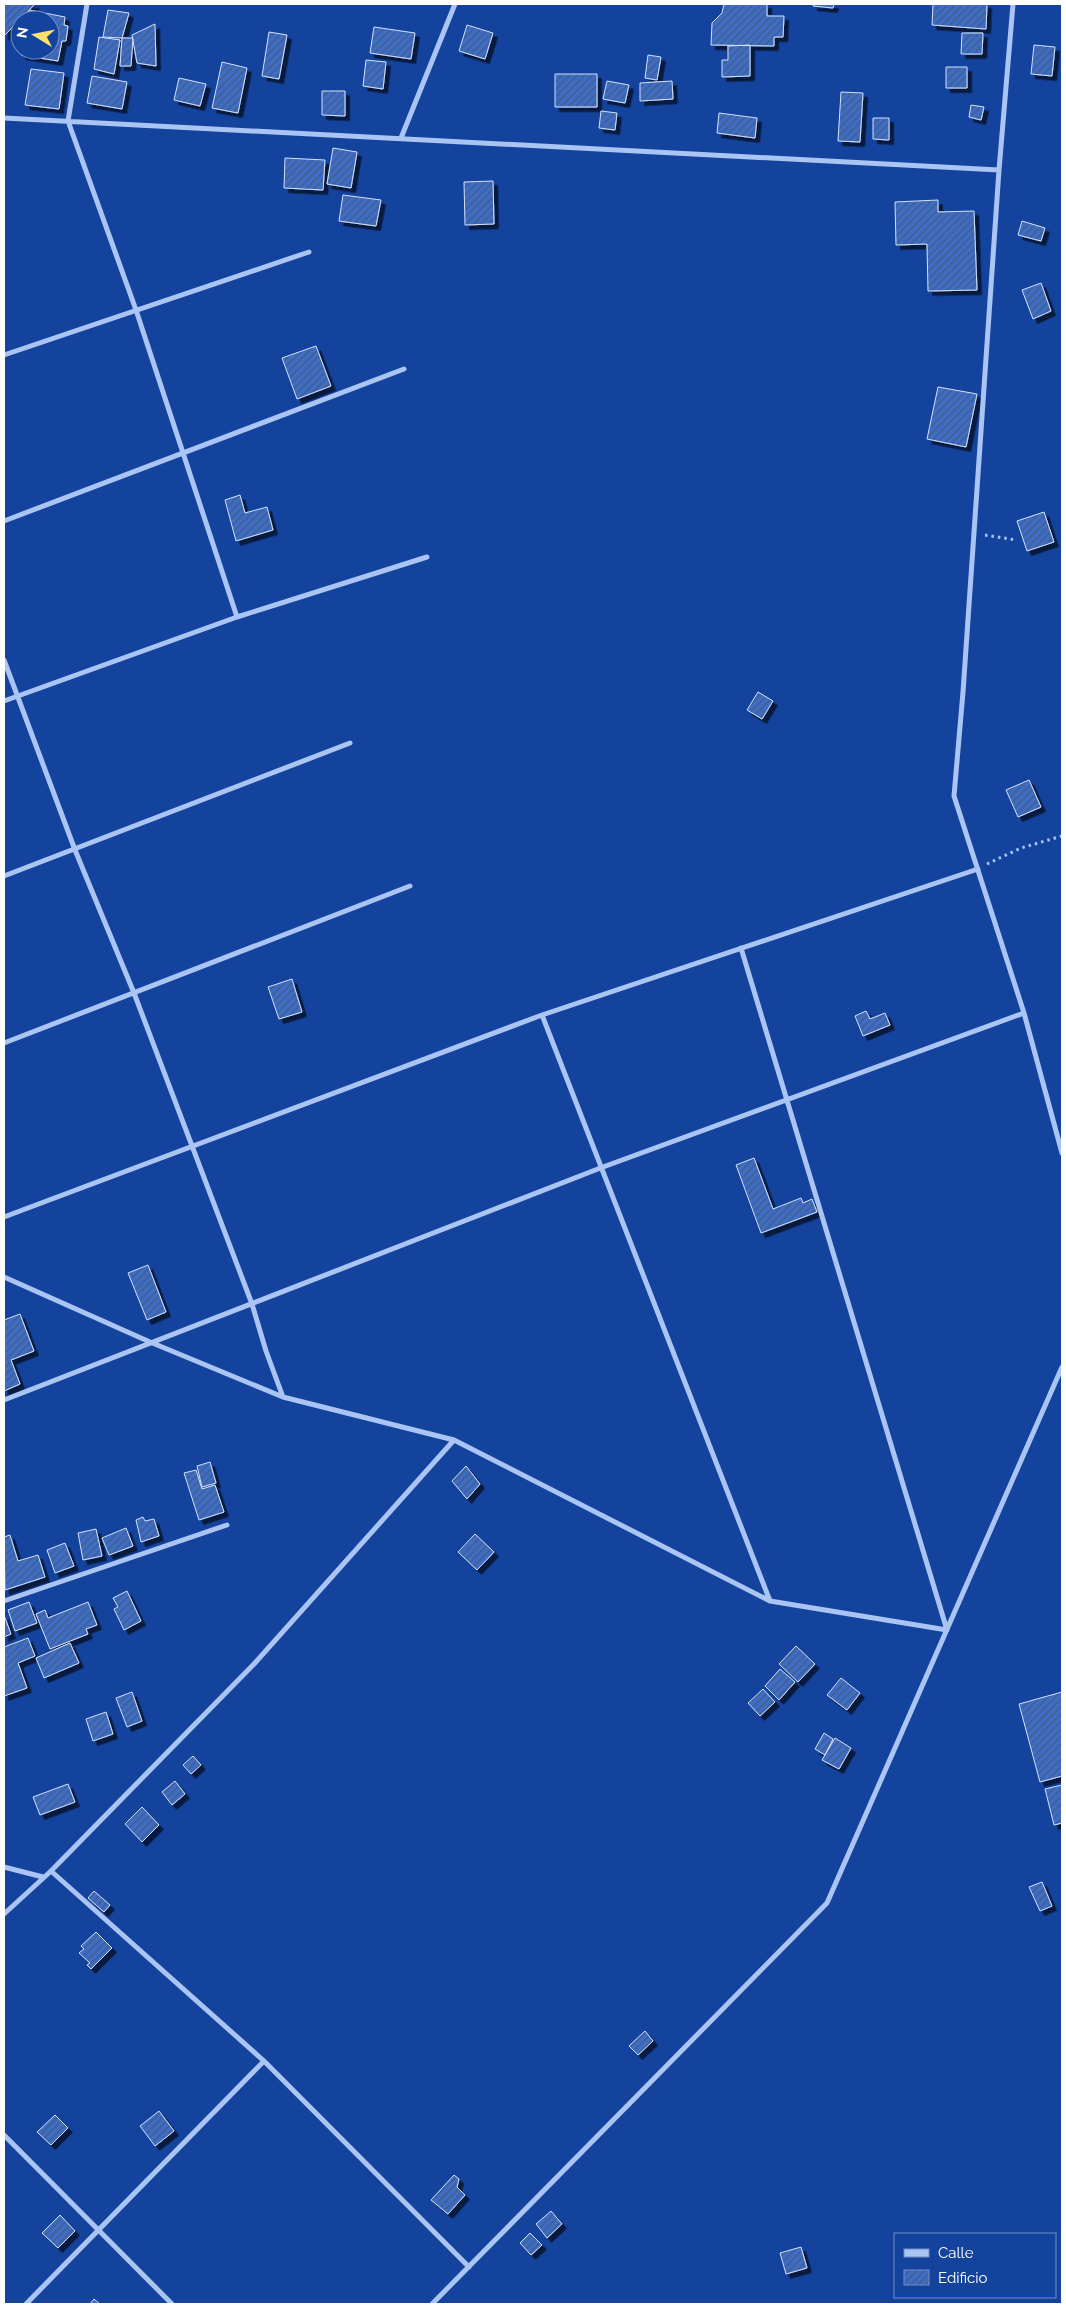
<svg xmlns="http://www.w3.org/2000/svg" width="1066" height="2308" viewBox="0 0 1066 2308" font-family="Raleway,sans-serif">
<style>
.building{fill:url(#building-hatch);stroke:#d3e2fd;filter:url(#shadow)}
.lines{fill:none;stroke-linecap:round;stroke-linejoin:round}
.path{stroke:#aac5f4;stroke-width:3;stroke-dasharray:2.5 4;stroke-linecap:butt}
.minor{stroke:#aac5f4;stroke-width:5}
</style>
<defs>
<pattern id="building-hatch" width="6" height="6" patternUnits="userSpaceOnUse" patternTransform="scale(1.25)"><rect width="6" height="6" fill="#3d6dc4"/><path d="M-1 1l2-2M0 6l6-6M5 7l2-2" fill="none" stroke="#455b82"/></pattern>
<filter id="shadow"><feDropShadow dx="4.5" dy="4.5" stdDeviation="0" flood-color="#0009"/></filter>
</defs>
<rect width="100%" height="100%" fill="#14439e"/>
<path class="building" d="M4,4h31l-31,32z
M724,4h43v12h17l-1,21h-9v9l-63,-1 1,-22 10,-10z
M813,4h21l-1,4 -20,-2z
M933,4h54l-1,25 -54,-4z
M29,10l36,7 -1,8 4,1 -2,15h-4l-4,20 -37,-6 1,-5h28v-30h-23z
M108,10l21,3 -7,25 -19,-1z
M16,21h4v20l-8,-3z
M155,24l1,42 -19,-3 -5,-28z
M467,25l26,8 -8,26 -26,-8z
M374,27l41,6 -4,26 -41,-6z
M269,32l18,3 -8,44 -17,-3z
M962,33h21l-1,21h-21z
M99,37l21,3 -6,34 -20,-5z
M122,38h11l-2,28h-11z
M750,45v31l-28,1v-17h6v-14z
M1034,45l21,2 -3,29 -21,-2z
M648,55l13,2 -4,23 -12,-2z
M366,60l20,2 -3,27 -20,-3z
M222,62l25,6 -9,45 -26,-5z
M946,67h21v21h-21z
M31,69l33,4 -5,36 -34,-4z
M555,74h42v33h-42z
M92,76l35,6 -5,27 -35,-6z
M179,78l27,6 -6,22 -26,-6z
M607,81l22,4 -4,18 -22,-4z
M672,81l1,18 -33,2v-18z
M322,91h23v25l-23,-1z
M841,92l22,1 -3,49 -22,-1z
M971,105l13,2 -3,13 -12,-3z
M601,111l16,2 -2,17 -16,-2z
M719,113l38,5 -2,20 -38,-5z
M873,118h16v22l-16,-1z
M333,148l24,4 -6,36 -24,-4z
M285,158l40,2 -2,30 -39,-2z
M493,181l1,43 -29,1 -1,-43z
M343,195l38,5 -5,26 -37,-5z
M938,200v12l36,-1 3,79 -49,1 -1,-47 -31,1 -1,-43z
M1022,221l23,7 -4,13 -23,-6z
M1041,283l10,28 -18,8 -11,-29z
M316,346l15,40 -34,13 -15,-41z
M938,387l39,7 -11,53 -39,-8z
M240,495l5,18 22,-6 6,23 -37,11 -11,-41z
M1044,512l10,30 -27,9 -10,-30z
M758,692l15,9 -11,18 -15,-9z
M1029,780l12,27 -23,10 -12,-27z
M292,979l10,33 -23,7 -11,-32z
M866,1011l4,8 15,-6 5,12 -27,11 -8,-20z
M754,1158l19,51 28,-11 2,5 9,-4 5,13 -56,21 -25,-68z
M148,1265l18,47 -19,8 -19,-47z
M20,1314l14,37 -23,9 9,24 -16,7v-71z
M210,1462l6,21 -14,4 -5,-21z
M466,1466l14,18 -13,15 -15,-18z
M196,1470l6,19 13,-4 9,27 -25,8 -15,-47z
M143,1517l2,4 9,-2 5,17 -18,6 -5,-22z
M126,1528l7,18 -24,9 -7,-17z
M96,1529l6,27 -19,4 -5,-27z
M475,1534l19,18 -17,18 -19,-18z
M10,1535l8,26 20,-6 7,22 -40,13 -1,-53z
M65,1543l9,23 -19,7 -8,-23z
M127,1591l14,30 -17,9 -10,-21 4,-2 -5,-9z
M29,1602l8,21 -22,8 -7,-21z
M88,1602l9,23 -11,4 2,5 -38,15 -14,-35 9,-4 3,8z
M4,1615l7,19 -7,3z
M28,1638l7,18 -17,7 9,25 -23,8v-49z
M70,1643l9,20 -35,15 -8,-20z
M796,1646l19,18 -17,18 -19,-18z
M780,1669l15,13 -16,18 -14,-14z
M841,1678l19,15 -13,17 -20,-15z
M763,1689l12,13 -15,14 -12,-13z
M132,1692l10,29 -15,6 -11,-29z
M1062,1692v84l-22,6 -21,-78z
M106,1712l7,22 -20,7 -7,-22z
M824,1733l9,6 -8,16 -10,-6z
M835,1738l16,10 -12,21 -17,-9z
M193,1756l8,9 -10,9 -8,-9z
M175,1781l10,13 -13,11 -10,-13z
M68,1784l7,18 -35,13 -7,-18z
M1062,1785v38l-8,2 -9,-36z
M142,1807l17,18 -17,17 -17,-18z
M1042,1882l10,24 -12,5 -11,-24z
M94,1891l16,14 -6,7 -16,-14z
M96,1932l16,16 -21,21 -4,-4 3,-2 -11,-10 5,-4 -3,-3z
M645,2031l8,10 -15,14 -9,-9z
M159,2111l15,20 -19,15 -15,-20z
M55,2115l13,13 -17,17 -14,-13z
M454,2175l5,4 -2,8 8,8 -17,19 -17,-14z
M551,2211l11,13 -15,14 -11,-14z
M60,2215l15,16 -17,17 -16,-15z
M530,2233l12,12 -11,10 -11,-12z
M801,2247l6,21 -21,6 -6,-21z
M94,2299l6,5h-10z"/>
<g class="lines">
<path class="path" d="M985,535l31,5
M987,864l34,-16 41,-12"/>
<path class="minor" d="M87,4l-19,117 68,189 101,307
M1013,4l-14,166 -36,522 -9,104 70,217 38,140
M4,118l995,52
M401,138l54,-134
M4,355l305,-103
M4,521l400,-152
M4,660l71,190 59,143 118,311 14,47 17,46
M4,701l233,-84 190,-60
M4,876l346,-133
M542,1015l228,586
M4,1043l406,-157
M4,1217l538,-202 436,-146
M4,1277l146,65 133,55 171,43 316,161 177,29 -206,-682
M4,1400l599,-233 421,-154
M4,1601l223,-76
M4,1867l39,10
M51,1871l213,190 205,206
M4,1914l47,-43 203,-207 200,-224
M4,2135l168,169
M26,2304l238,-243
M432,2304l395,-401 235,-536"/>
</g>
<rect width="1066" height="2308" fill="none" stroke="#ffffff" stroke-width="10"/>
<rect x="894" y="2233" width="162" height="65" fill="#14439e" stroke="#728ec5"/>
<rect x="904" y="2249" width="25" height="8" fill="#aac5f4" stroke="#728ec5"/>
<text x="938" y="2258" font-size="15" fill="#ffffff">Calle</text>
<rect x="904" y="2270" width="25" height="15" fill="url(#building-hatch)" stroke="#728ec5"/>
<text x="938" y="2283" font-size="15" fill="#ffffff">Edificio</text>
<g transform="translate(35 35) rotate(280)"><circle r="24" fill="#14439e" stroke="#728ec5"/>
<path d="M0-4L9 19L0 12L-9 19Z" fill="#ffe26d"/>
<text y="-8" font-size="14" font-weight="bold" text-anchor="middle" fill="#ffffff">N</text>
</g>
</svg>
